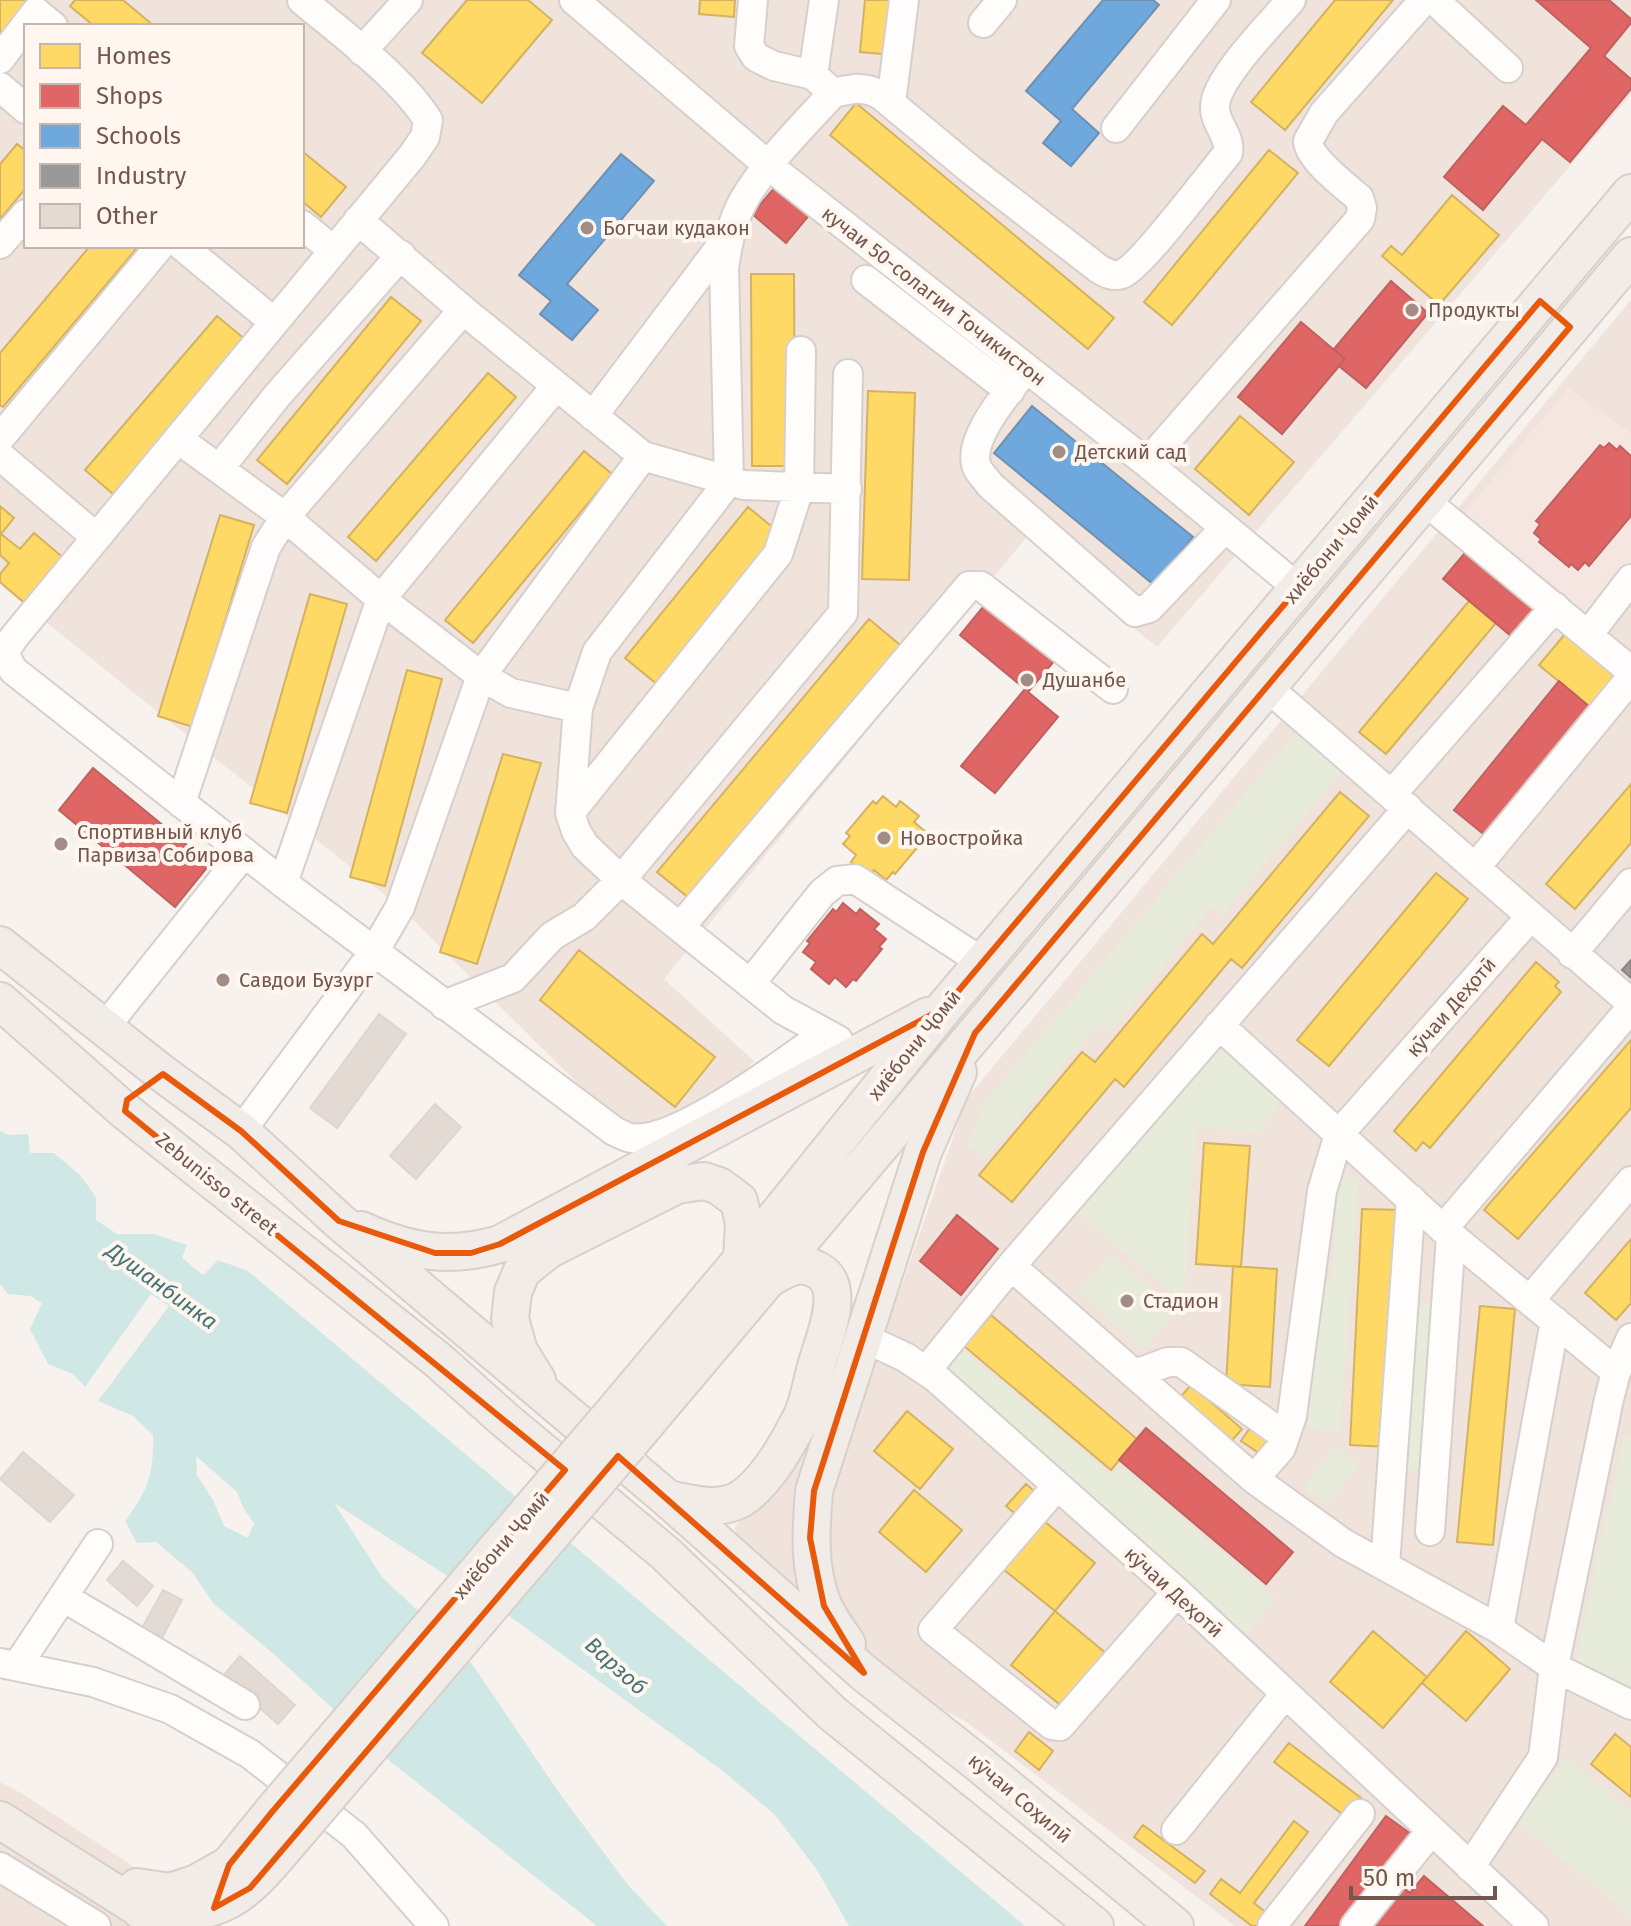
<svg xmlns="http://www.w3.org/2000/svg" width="1631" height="1926" viewBox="0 0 1631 1926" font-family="'Fira Sans',sans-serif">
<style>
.residential{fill:#efe3db;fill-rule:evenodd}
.commercial{fill:#f6e6e1}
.industrial{fill:#ebe3df}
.green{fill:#e6ecd9}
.water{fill:#cfe8e6;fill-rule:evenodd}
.homes{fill:#ffd966;stroke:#d5b25f;stroke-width:2}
.shops{fill:#e06666;stroke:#bf625f;stroke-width:2}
.schools{fill:#6fa8dc;stroke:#7090b1;stroke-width:2}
.industry{fill:#999;stroke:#8e8582;stroke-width:2}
.building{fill:#e3dad4;stroke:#dfd4cf;stroke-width:2}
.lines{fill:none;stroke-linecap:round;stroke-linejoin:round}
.minor-casing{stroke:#d6cfcb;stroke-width:32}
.major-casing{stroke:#d8cfcb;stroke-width:40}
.minor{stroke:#fefdfc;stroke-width:28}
.major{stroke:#f1ece7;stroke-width:36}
.major-bridge-casing{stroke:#d8cfcb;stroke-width:40;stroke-linecap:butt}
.major-bridge{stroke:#f1ece7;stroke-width:36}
.marked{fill:none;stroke:#e8590c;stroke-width:6;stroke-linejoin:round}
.poi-dot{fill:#a18d86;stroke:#fef6ef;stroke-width:3}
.labels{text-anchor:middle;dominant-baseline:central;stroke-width:8;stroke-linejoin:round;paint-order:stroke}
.poi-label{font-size:20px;fill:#73574e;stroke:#fef6ef;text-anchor:start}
.street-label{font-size:20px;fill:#73574e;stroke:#fef6ef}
.water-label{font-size:22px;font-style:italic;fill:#437577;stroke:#fef6ef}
</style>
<rect width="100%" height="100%" fill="#f7f2ed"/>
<path class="residential" d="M0,0h1631v95l-474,552 -131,-109 -362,441 90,82 -95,103 -259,-257 -400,-322zM26,26h276v220h-276z
M1631,300v1626h-396l-270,-205 -146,-72 -66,-59 -18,-62 163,-232 69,-198z
M0,1782l26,14 198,130h-224z"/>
<path class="commercial" d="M1568,388l63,45v135l-41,53 -126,-107z"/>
<path class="industrial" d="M1631,899v86l-43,-35z"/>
<path class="green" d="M1299,730l46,37 -123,148 -11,-9 -101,126 -12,-9 -112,135 -19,-12 17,-42z
M1217,1039l66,57 -22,35 -65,-3 -12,174 -109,-92z
M1338,1175l21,3 -19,255 -33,-5 15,-146h11z
M1112,1254l64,58 -33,37 -64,-58z
M1415,1304l16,1 -10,166 -17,-1z
M959,1347l153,129 8,-10 155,132 -31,39 -304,-266z
M1624,1434l7,5v245l-2,11 -55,-26z
M1337,1447l22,18 -33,40 -22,-18z
M1567,1758l64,55v102l-114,-94z"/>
<path class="water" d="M0,1131l9,4 19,-1 2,19h24l26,22 16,22v23l21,14h37l33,11 -5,13 21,17 15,-15 30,11 777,655h-176l-32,-56 -42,-55 -56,-47 -214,-155 -171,-110 48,74 86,81 92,136 68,91 39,41h-70l-211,-168 -109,-101 -64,-54 -20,-30 -37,-31 -19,1 -12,-22c23,-30 29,-47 28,-86l-20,-19 -35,-15 71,-95 -18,-12 -66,93 -12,-13 -25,-10 -18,-35 12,-26 -12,-7 -22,-2 -8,-10zM196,1456l41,36 7,17 10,14 -6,15 -24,-12 -11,-26 -16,-25z"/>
<path class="homes" d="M0,0h26l6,5 -32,38z
M75,0h48l31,26h-60l-24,-20z
M467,0h61l24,20 -70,83 -60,-50z
M700,0h35l-1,17 -35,-3z
M865,0h34l-6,55 -33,-3z
M1335,0h58l-108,130 -34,-28z
M856,103l258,215 -26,31 -258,-214z
M17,144l9,7v37l-26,31v-55z
M1269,150l29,23 -126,152 -28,-23z
M302,151l44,36 -25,30 -19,-16z
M1452,195l47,40 -60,70 -57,-49 9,-10 11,9z
M90,246l47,2 -134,159 -3,-2v-52z
M751,274h43l1,192h-43z
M391,297l30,24 -134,163 -30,-24z
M217,316l29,24 -133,154 -28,-24z
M488,373l28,24 -140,164 -28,-24z
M868,391l47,2 -6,187 -47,-1z
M1240,416l54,46 -45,53 -54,-46z
M584,451l28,23 -139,169 -28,-23z
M0,506l14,12 -13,16 19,15 14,-16 32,27 -39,45 -27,-23v-8l9,-11 -9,-8z
M748,507l33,27 -123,151 -33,-27z
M220,515l34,10 -61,202 -35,-11z
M310,594l37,10 -60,209 -37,-10z
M1469,601l27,22 -110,131 -27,-22z
M869,619l31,26 -211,253 -32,-26z
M1565,634l52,43 -26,31 -52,-43z
M407,670l35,9 -57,207 -35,-9z
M503,754l38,9 -64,201 -37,-12z
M1631,784v59l-56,66 -29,-25z
M1340,792l29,24 -127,152 -11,-9 -107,128 -9,-8 -103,123 -33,-27 103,-123 13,10 107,-128 11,10z
M883,796l13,11 4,-6 19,15 -5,6 12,10 -7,8 3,2 -27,32 -2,-2 -7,8 -12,-10 -5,7 -18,-15 5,-7 -13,-11 7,-8 -4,-3 27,-32 3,3z
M1436,873l32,26 -139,167 -32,-26z
M579,950l136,107 -40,50 -135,-107z
M1536,962l23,20 -4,4 6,6 -131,156 -7,-6 -7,9 -22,-20z
M1631,1040v68l-113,131 -34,-29z
M1204,1143l46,3 -9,121 -45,-3z
M1362,1209l38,1 -12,237 -38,-2z
M1631,1239v64l-15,17 -31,-27z
M1233,1266l44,3 -7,118 -44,-3z
M1480,1306l35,3 -22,236 -36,-3z
M991,1315l146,124 -26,31 -147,-124z
M1191,1385l51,44 -15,17 -51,-44z
M907,1411l46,38 -33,40 -46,-38z
M1252,1425l18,11 -11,17 -18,-12z
M1026,1484l15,13 -20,22 -15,-13z
M914,1490l48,40 -36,42 -47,-40z
M1038,1516l57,47 -40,48 -57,-46z
M1055,1611l53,44 -44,53 -53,-43z
M1373,1631l54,46 -44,51 -53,-46z
M1466,1631l44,38 -44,52 -44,-38z
M1029,1732l24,19 -14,19 -24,-19z
M1615,1734l16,13v50l-40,-33z
M1289,1743l72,55 -15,19 -72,-55z
M1294,1821l14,11 -54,71 14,11 -9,12h-7l-42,-32 11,-15 19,14z
M1143,1825l62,46 -10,12 -61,-46z"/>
<path class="shops" d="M1536,0h73l22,19v4l-27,33 27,23v10l-61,73 -28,-23 -59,71 -39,-33 59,-71 23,19 65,-77z
M777,185l34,28 -25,30 -34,-29z
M1391,281l37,32 -62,75 -27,-22 6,-7 -11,-10z
M1301,322l44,37 -63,75 -44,-37z
M1609,443l8,7 3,-4 11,10v60l-42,50 -4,-4 -7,8 -7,-6 -2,3 -30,-25 2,-3 -7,-6 6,-9 -4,-3 64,-76 4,3z
M1470,547l68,57 -27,32 -68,-57z
M992,596l69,57 -33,39 30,25 -63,76 -34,-27 64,-77 -65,-54z
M1559,681l32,27 -105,128 -32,-26z
M93,768l117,96 -35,43 -116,-97z
M843,903l13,11 4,-5 19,15 -5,5 12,10 -7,8 3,2 -26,32 -3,-2 -7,8 -11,-10 -6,7 -18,-15 5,-7 -13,-10 7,-9 -3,-2 26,-32 3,3z
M957,1215l41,34 -37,46 -41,-34z
M1146,1428l147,124 -27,32 -147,-124z
M1386,1816l25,18 -67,92h-39z
M1424,1876l59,50h-117l34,-41 10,8z"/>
<path class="schools" d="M1103,0h50l6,5 -87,104 27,24 -28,33 -28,-23 18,-22 -35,-30z
M621,154l33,27 -87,103 31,26 -26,30 -32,-26 11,-13 -32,-26z
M1032,406l161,131 -39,48 -160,-132z"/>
<path class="industry" d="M1631,960v18l-9,-8z"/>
<path class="building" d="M379,1014l27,20 -69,94 -27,-20z
M435,1104l26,23 -45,52 -26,-23z
M23,1452l51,43 -24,27 -50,-43z
M123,1561l30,25 -16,20 -30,-26z
M163,1590l19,10 -20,38 -20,-10z
M240,1656l55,49 -17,19 -55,-48z"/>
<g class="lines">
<g class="minor-casing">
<path id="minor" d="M302,0c40,34 98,76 126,120l-3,17 -13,19 -397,480 -9,13 -1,6 8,15 270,213 331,248c5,2 11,6 17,7 45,7 155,-77 193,-104
M574,0l195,166 378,297 151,125
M753,0l-4,46 7,11 18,9 39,9 20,18c19,-4 32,-8 49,3l89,74 128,99c7,4 14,8 23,5 19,-7 88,-100 106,-121 3,-18 -14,-29 -13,-47 1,-28 57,-83 76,-106
M1434,0l74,68
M983,23l19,-23
M362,51l46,-51
M0,59l36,-47 17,14
M813,75l11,-75
M0,87l26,22
M833,93c-29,32 -81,83 -96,121 -8,18 -10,36 -13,54l5,213 -132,171 -19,56 -8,105 6,18 9,15 36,34 162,130 55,30
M891,103l13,-103
M1116,128l100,-128
M302,225l31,25
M0,244l26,-30
M182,246l92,76
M866,280l144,111
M1026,368c-15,22 -57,67 -50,96 1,7 10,15 14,21l145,127 14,-4 76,-80
M593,416l134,-178
M0,438l160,-192
M178,439l107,78 96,82 100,77 30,17 67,15
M0,456l96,81
M643,456l101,29 103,4
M1147,463l213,-244 2,-11 -3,-10c-14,-12 -50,-39 -51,-57l16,-28 100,-113
M219,469l57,-72 125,-142
M1424,500l207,171
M1588,635l43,-56
M1267,687l364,316
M1392,794l163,-187
M181,803l85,-256 19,-30 178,-207
M570,813l208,-259 21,-65 2,-138
M1475,868l156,-190
M283,883l98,-284 175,-213
M680,927l289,-341h12l132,103
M1572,954l59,-71
M750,984l72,-91 15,-12 18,-2 127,83
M444,1005l69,-27 39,-42 32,-19 37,-37 222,-267 5,-239
M1219,1025l224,204 173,143
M105,1027l139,-174
M241,1131l133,-179 26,-45 81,-231 162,-220 -180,-146 -105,-90
M1443,1229l188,-221
M1011,1266l243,213 89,64 156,86 55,38 77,38
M1530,1300l101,-119
M862,1337l43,20 30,20 242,215 357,334
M926,1371l85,-105 397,-458
M1135,1374l33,-12h13l104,74
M1254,1479l27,-31 11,-32 30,-225 17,-57 192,-218
M1057,1486l-124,144 119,95 8,1 117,-134
M1430,1531l21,-295
M1385,1566l26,-367
M63,1597l182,108
M1499,1629l56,-308
M0,1663l93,19 77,27 80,45 104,81 80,91
M17,1666l81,-122
M1176,1830l109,-136
M0,1867l96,59
M1470,1867l73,-110 11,-90 55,-268 7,-27 15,-34
M1272,1926l88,-112
M1355,1926l76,-95"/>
</g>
<g class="major-casing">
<path id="major" d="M0,945l163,129 78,57 98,90 329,278 196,174 114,90 197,163
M0,1001l125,110 314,250 66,59 161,134 166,159 263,213
M361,1230c48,22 88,29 139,14l428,-228
M537,1380l-18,-29 -9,-32 3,-27 9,-21 26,-21 129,-65 27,-4 15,5 20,15 5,23 -2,35
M605,1422l137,-163 202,-251 687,-815
M629,1444l1002,-1188
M668,1499c25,5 54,14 77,-3 25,-19 43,-53 57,-80 7,-16 10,-36 15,-53 7,-25 30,-75 2,-92 -20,-12 -33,-2 -51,8
M847,1644c-8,-12 -18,-25 -24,-39 -15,-36 -12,-76 -9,-114l109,-339 35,-80
M0,1820l167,106
M222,1886l7,-21 43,-53
M137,1887l33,5 27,-9 32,-18
M141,1911c88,8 103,-16 156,-78"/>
</g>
<use href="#minor" class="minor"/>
<use href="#major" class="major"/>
<g class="major-bridge-casing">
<path id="major-bridge" d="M272,1812l333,-390
M297,1833l332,-389"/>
</g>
<use href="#major-bridge" class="major-bridge"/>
</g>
<path class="marked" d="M1540,301l30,26 -595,706 -52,119 -109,339 -4,47 14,68 40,67 -246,-217 -368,432 -36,20 15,-43 43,-53 293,-342 -440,-359 2,-11 36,-26 78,57 98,90 96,32h36l29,-9 444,-236z"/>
<g class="poi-dot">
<circle cx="587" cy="228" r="8"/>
<circle cx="1412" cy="310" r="8"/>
<circle cx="1059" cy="452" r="8"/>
<circle cx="1027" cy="680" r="8"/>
<circle cx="884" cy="838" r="8"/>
<circle cx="61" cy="844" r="8"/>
<circle cx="223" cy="980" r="8"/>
<circle cx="1127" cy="1301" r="8"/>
</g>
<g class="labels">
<g class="poi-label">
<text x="603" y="228">Богчаи кудакон</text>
<text x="1428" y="310">Продукты</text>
<text x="1075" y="452">Детский сад</text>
<text x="1043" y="680">Душанбе</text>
<text x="77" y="832">Спортивный клуб<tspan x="77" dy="23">Парвиза Собирова</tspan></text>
<text x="900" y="838">Новостройка</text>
<text x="239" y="980">Савдои Бузург</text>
<text x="1143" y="1301">Стадион</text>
</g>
<g class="street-label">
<text transform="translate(934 296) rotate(38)">кучаи 50-солагии Точикистон</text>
<text transform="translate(1331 549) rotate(-50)">хиёбони Ҷомӣ</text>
<text transform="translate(1451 1007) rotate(-49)">кӯчаи Деҳотӣ</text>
<text transform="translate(914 1045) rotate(-51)">хиёбони Ҷомӣ</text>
<text transform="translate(217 1184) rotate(39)">Zebunisso street</text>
<text transform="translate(501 1545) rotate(-49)">хиёбони Ҷомӣ</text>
<text transform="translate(1174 1592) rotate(42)">кӯчаи Деҳотӣ</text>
<text transform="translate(1020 1798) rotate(40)">кӯчаи Соҳилӣ</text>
</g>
<g class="water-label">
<text transform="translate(162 1286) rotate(36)">Душанбинка</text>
<text transform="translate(616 1666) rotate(42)">Варзоб</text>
</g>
</g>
<rect x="24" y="24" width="280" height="224" fill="#fef6ef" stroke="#c6b6af" stroke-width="2"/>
<rect x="40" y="44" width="40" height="24" fill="#ffd966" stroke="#c6b6af" stroke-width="2"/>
<text x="96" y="64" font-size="24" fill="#73574e">Homes</text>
<rect x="40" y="84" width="40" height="24" fill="#e06666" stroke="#c6b6af" stroke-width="2"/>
<text x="96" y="104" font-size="24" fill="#73574e">Shops</text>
<rect x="40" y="124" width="40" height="24" fill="#6fa8dc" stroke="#c6b6af" stroke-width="2"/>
<text x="96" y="144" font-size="24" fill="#73574e">Schools</text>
<rect x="40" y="164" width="40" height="24" fill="#999999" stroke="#c6b6af" stroke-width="2"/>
<text x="96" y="184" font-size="24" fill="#73574e">Industry</text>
<rect x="40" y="204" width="40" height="24" fill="#e3dad4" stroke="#c6b6af" stroke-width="2"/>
<text x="96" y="224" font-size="24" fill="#73574e">Other</text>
<path d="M1351 1886v12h144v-12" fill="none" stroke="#73574e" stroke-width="4"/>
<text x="1363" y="1886" font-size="24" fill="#73574e" stroke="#fef6ef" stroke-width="6" paint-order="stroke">50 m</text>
</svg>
